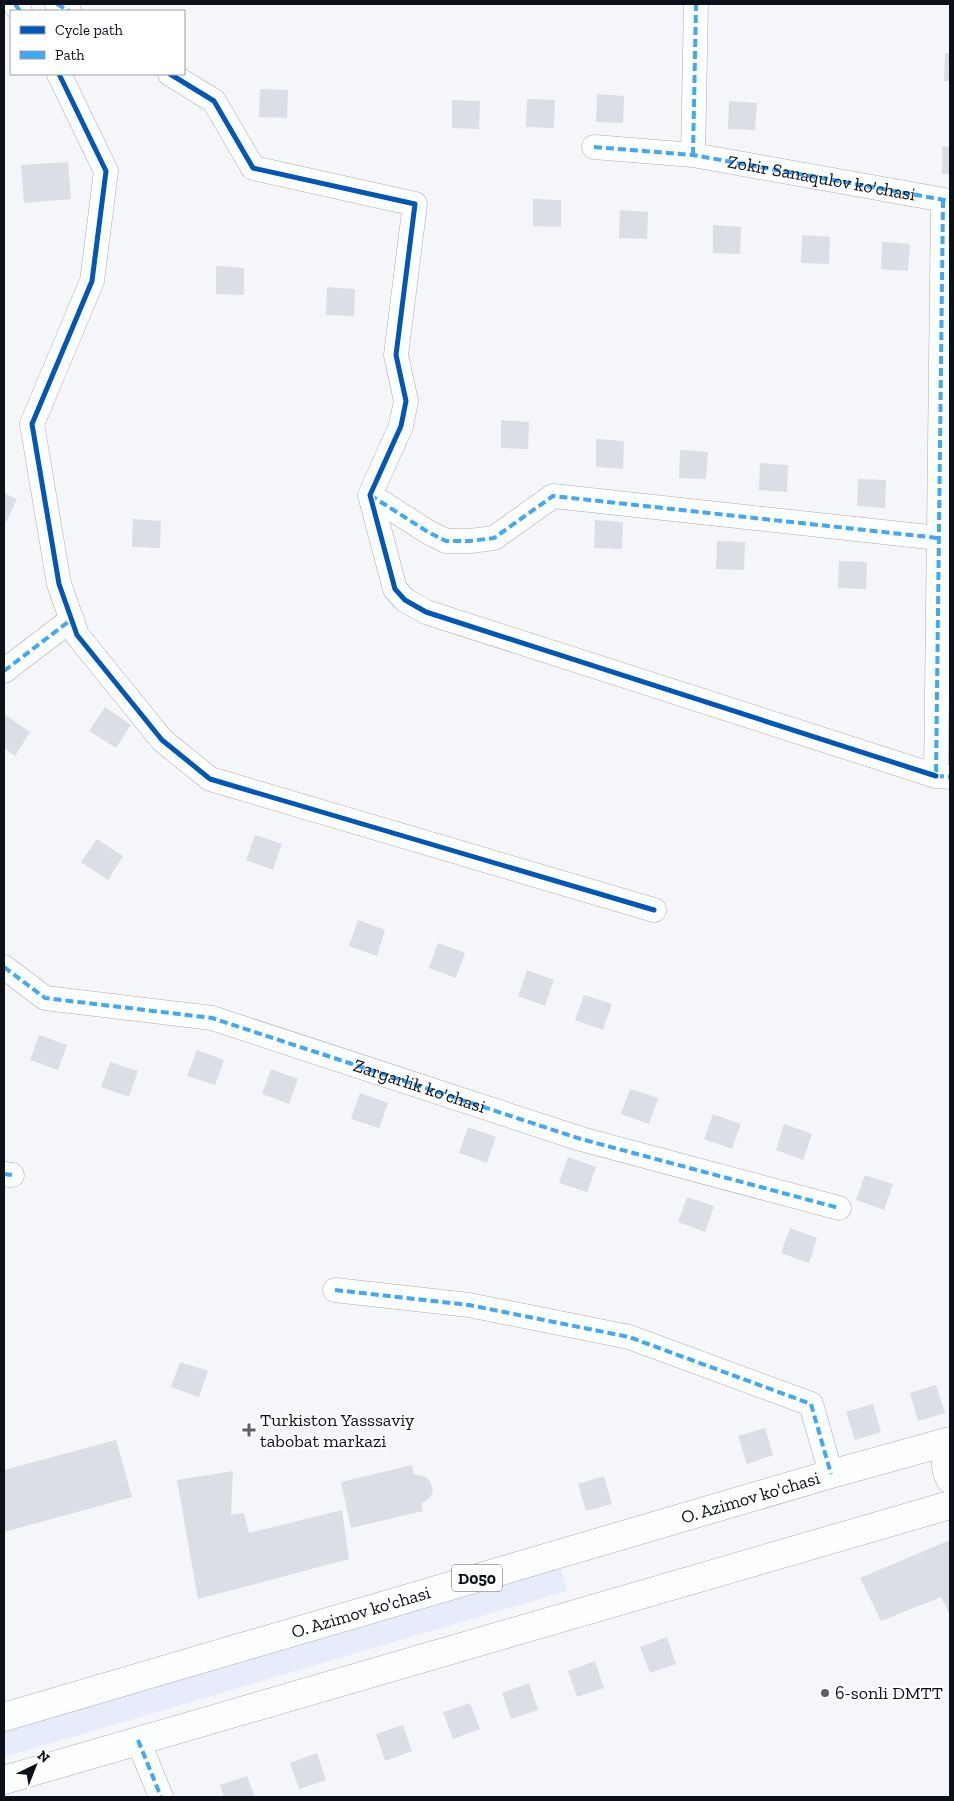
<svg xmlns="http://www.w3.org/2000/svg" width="954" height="1801" viewBox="0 0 954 1801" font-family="'Zilla Slab',serif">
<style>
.green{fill:#e6ecfa}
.building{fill:#dbdee4}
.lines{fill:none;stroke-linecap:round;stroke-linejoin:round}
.minor-casing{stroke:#acaeb4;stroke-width:25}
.primary-casing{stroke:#acaeb4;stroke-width:29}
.minor{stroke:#fdfefe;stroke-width:24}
.primary{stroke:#fdfefe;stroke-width:28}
.quiet{stroke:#3fa9f5;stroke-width:4;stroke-dasharray:8 4;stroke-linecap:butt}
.cycleway-casing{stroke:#fff;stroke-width:8}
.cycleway{stroke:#0057b8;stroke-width:5}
.poi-dot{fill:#5d6067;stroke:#fff;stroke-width:2}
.labels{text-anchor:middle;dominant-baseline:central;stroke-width:4.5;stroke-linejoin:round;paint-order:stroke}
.shield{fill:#fff;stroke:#55585d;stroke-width:1}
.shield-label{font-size:16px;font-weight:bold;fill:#0c1018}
.street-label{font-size:18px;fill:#0c1018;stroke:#fff}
.poi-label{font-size:18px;fill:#0c1018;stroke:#fff;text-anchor:start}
</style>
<rect width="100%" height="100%" fill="#f4f6f9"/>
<path class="green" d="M560,1566l7,25 -563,166v-25z"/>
<path class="building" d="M945,53h5v28h-6z
M260,89l28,1 -1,28 -28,-1z
M597,94l27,2 -1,27 -27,-1z
M527,99l28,1 -1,28 -28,-1z
M452,100l28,1 -1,28 -27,-1z
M729,101l28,2 -2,27 -27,-1z
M942,146l8,1v27h-8z
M68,162l3,37 -47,4 -3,-38z
M533,199l28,1v27l-28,-1z
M620,210l28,2 -1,27 -28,-1z
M713,225l28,2 -1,27 -27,-1z
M802,235l28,2 -1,27 -28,-1z
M882,242l28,2 -2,27 -27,-2z
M216,266l28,2v27l-28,-1z
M327,287l28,2 -1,27 -28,-1z
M501,420l28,2 -1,27 -27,-1z
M596,439l28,2 -1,28 -27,-2z
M680,450l28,2 -2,27 -27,-1z
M760,463l28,2 -1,27 -28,-2z
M858,479l28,1 -1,28 -28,-2z
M4,493l13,6 -11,23 -2,-1z
M133,519l28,2 -1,27 -28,-1z
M595,520l28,2 -1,27 -28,-1z
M717,541l28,1 -1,28 -28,-1z
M839,561l28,1 -1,27 -28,-1z
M105,707l26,18 -15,23 -27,-17z
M4,714l26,18 -15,24 -11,-8z
M255,835l27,9 -9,26 -27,-10z
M97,839l26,17 -15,24 -27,-18z
M358,920l27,10 -8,26 -28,-10z
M438,943l27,10 -9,25 -27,-10z
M527,970l27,10 -9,26 -27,-10z
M584,995l28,9 -9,26 -28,-10z
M39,1035l28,10 -9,25 -28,-10z
M197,1050l27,10 -9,25 -28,-9z
M110,1062l28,9 -9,26 -28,-10z
M271,1069l27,10 -9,25 -27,-10z
M630,1089l28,9 -9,26 -28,-10z
M360,1093l28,10 -9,25 -28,-9z
M713,1114l28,10 -9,25 -28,-10z
M784,1124l28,10 -9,26 -27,-10z
M468,1127l28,10 -9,26 -28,-10z
M568,1157l28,10 -9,25 -28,-9z
M865,1175l28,9 -9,26 -28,-10z
M687,1197l27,9 -9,26 -27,-10z
M790,1228l27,10 -8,25 -28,-10z
M180,1362l28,9 -9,26 -28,-10z
M936,1385l9,28 -27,8 -8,-28z
M873,1404l8,28 -26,8 -9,-28z
M765,1428l8,27 -26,9 -9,-28z
M116,1440l16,57 -128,35v-62z
M412,1465l2,9 12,3 5,6 2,8 -3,7 -9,6 2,7 -72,17 -10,-46z
M233,1471l-2,44 13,-2 5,20 93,-23 7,49 -151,40 -21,-119z
M604,1476l8,28 -26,7 -8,-27z
M950,1540v75l-9,-18 -60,24 -21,-43z
M667,1637l9,27 -26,9 -10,-26z
M595,1661l9,27 -27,9 -9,-26z
M529,1683l9,27 -27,9 -9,-26z
M470,1703l10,26 -27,10 -10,-27z
M403,1725l9,26 -27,10 -9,-27z
M317,1753l9,27 -27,9 -9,-26z
M247,1776l8,21h-31l-4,-12z"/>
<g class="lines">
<g class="minor-casing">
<path id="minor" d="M15,4l5,7
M57,4l12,7
M59,74l47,97 -14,110 -60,143 27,160 18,51 85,105 48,39 444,131
M170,74l44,27 39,67 162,36 -19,151 10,46 -5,25 -31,69 25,94 10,11 21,12 510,164
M594,147l99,8 257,46
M693,155l3,-151
M943,200l-7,576 14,1
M370,495l58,37 18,9h24l24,-3 59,-42 385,42
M4,671l68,-52
M4,967l41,31 167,20 369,121 258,69
M4,1174l8,1
M335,1290l134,15 160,32 182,67 20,70
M138,1740l23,57"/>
</g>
<g class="primary-casing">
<g id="primary">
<path d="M950,1453c-6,9 -5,17 0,26"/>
<path id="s1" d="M4,1717l827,-243 119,-33"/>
<path d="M4,1780l946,-275"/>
</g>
</g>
<use href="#minor" class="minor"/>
<use href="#primary" class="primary"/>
<g class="quiet">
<path d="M15,4l5,7"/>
<path d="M57,4l12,7"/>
<path id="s2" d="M594,147l99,8 257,46"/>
<path d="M693,155l3,-151"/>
<path d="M943,200l-7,576 14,1"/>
<path d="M370,495l58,37 18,9h24l24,-3 59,-42 385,42"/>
<path d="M4,671l68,-52"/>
<path id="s3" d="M4,967l41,31 167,20 369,121 258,69"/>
<path d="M4,1174l8,1"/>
<path d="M335,1290l134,15 160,32 182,67 20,70"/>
<path d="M138,1740l23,57"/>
</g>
<g class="cycleway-casing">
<path id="cycleway" d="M59,74l47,97 -14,110 -60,143 27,160 18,51 85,105 48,39 444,131
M170,74l44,27 39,67 162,36 -19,151 10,46 -5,25 -31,69 25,94 10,11 21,12 510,164"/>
</g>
<use href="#cycleway" class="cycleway"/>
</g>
<g class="poi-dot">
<path d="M246.5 1422.5h5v5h5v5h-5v5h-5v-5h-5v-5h5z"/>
<circle cx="825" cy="1693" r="5"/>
</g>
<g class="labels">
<rect class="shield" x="452" y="1564.5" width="50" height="27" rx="4"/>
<g class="shield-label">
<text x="477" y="1578">D050</text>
</g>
<g class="street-label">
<text stroke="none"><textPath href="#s2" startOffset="230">Zokir Sanaqulov ko'chasi</textPath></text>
<text stroke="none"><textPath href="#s3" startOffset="438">Zargarlik ko'chasi</textPath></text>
<text stroke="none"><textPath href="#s1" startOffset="778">O. Azimov ko'chasi</textPath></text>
<text stroke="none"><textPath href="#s1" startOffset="372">O. Azimov ko'chasi</textPath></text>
</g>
<g class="poi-label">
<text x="260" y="1420">Turkiston Yasssaviy<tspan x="260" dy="21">tabobat markazi</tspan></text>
<text x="835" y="1693">6-sonli DMTT</text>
</g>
</g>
<rect width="954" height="1801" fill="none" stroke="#0c1018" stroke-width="10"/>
<rect x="10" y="10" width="175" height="65" fill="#ffffff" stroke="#9e9fa3"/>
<rect x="20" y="26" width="25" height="8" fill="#0057b8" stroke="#9e9fa3"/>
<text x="55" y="35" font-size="15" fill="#0c1018">Cycle path</text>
<rect x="20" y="51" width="25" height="8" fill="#3fa9f5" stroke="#9e9fa3"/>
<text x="55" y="60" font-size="15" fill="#0c1018">Path</text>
<g transform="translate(35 1766) rotate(43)" stroke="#ffffff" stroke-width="4" paint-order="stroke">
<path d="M0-4L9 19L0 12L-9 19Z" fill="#0c1018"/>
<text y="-8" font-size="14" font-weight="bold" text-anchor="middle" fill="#0c1018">N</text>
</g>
</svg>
